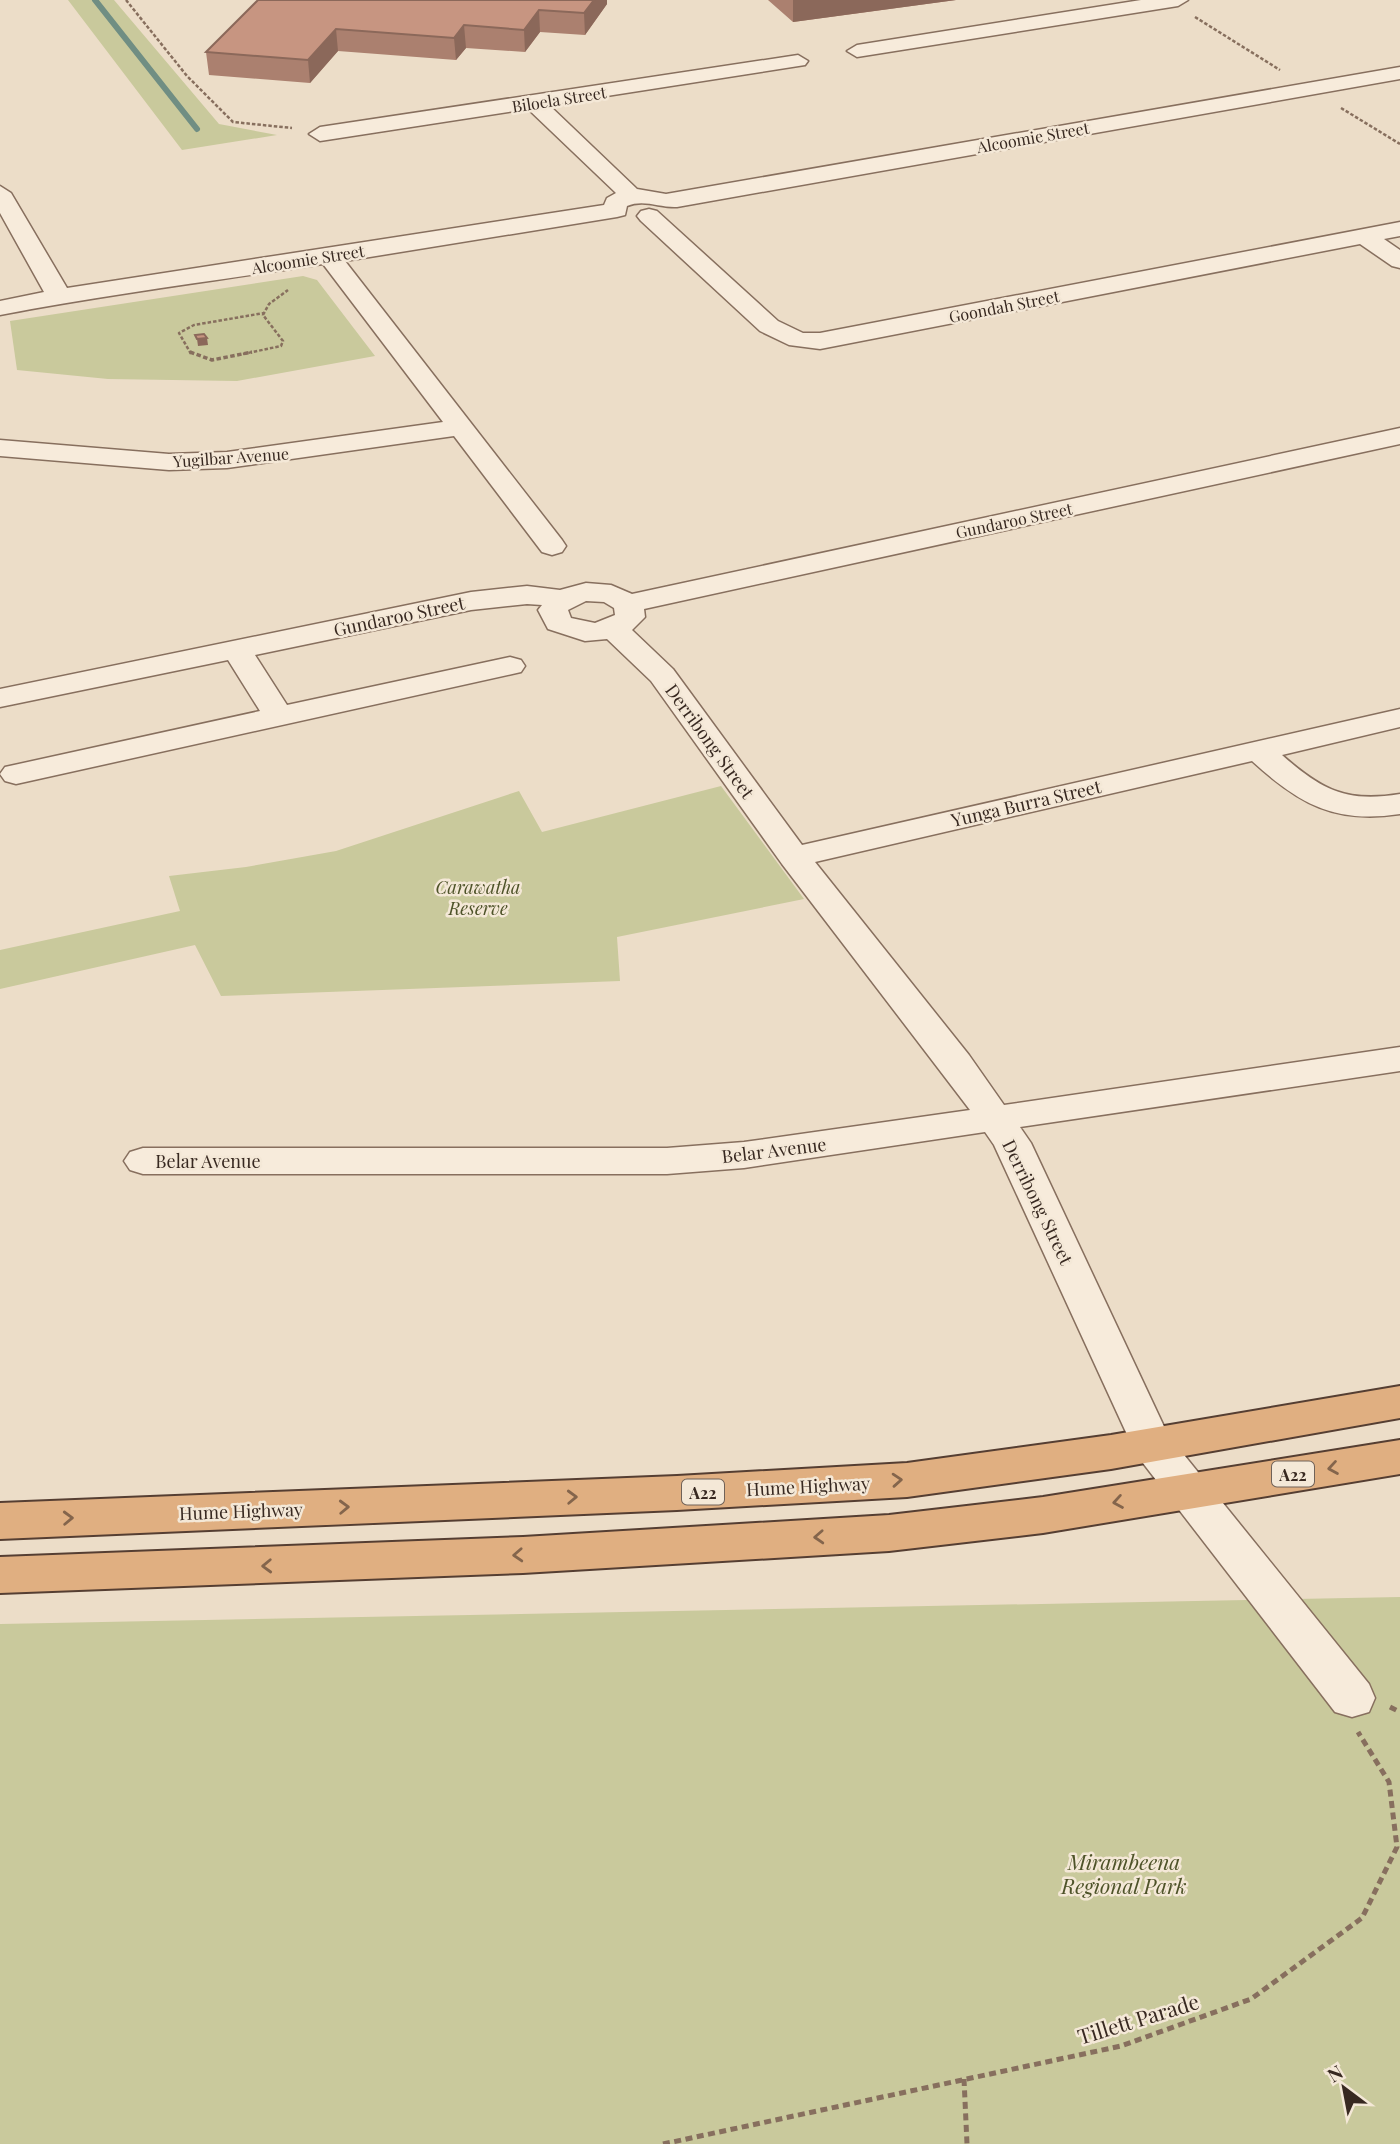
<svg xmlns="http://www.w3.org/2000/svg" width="1400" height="2144" viewBox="0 0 1400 2144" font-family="'Playfair Display',serif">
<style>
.green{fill:#c9c99c}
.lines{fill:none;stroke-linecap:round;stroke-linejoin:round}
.stream{stroke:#708e83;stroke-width:6}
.minor-casing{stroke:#876f5e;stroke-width:3}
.trunk-casing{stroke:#553e32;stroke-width:4}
.path-far2{stroke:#876f5e;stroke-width:2.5;stroke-dasharray:3.5 2;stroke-linecap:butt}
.path-far1{stroke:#876f5e;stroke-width:3.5;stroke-dasharray:4.5 2.5;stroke-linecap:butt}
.path{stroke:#876f5e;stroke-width:5;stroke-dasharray:7 4.5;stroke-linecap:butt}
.minor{fill:#f7ebdb;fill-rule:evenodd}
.trunk{fill:#e0af81;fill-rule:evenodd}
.wall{fill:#ab806f}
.shaded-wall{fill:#8b685a}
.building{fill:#c79581;stroke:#8b685a;stroke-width:2}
.oneway{stroke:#84654c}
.labels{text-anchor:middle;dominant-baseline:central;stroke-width:5;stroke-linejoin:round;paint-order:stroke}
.far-street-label{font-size:16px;fill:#382921;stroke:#f4e8d7}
.shield{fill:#f4e8d7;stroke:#706258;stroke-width:2}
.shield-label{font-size:16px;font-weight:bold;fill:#382921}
.street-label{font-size:18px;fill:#382921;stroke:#f4e8d7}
.park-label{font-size:18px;font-style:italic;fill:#4e5329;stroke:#f4e8d7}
.near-park-label{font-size:21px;font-style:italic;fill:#4e5329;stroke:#f4e8d7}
.near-street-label{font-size:21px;fill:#382921;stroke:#f4e8d7}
</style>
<rect width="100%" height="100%" fill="#ecddc8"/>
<path class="green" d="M68,0h46l105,124 58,11 -95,15z
M303,276l14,4 58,76 -138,25 -129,-2 -91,-9 -7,-49z
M721,786l83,113 -187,38 3,44 -399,15 -26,-51 -195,44v-39l180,-39 -11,-35 77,-9 90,-16 183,-60 23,41z
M1400,1597v547h-1400v-520z"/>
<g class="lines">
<path class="stream" d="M95,0l102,129"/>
<g class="minor-casing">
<path id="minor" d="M1141,0h47l-10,6 -321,51 -10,-6 10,-6z
M798,55l10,6 -3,4 -256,40 88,84 29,5 734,-127v12l-723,128c-17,1 -33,-8 -50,-1l-2,9 -8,2 -272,44 217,279 4,6 -4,6 -10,3 -10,-3 -88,-116 -227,32 -58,2 -169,-14v-16l169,14 58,-2 216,-30 -120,-158c-108,17 -217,30 -323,51v-14l44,-9 -44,-79v-27l11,7 56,95 537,-83 3,-7 9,-5 -88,-84 -208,32 -11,-7 11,-7z
M649,209l8,2 121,110 25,12h17l580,-111v14l-16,3 16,11v18l-8,-2 -32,-22 -540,105 -31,-4 -29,-14 -119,-110 -4,-5 4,-5z
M1400,428v16l-756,165 1,8 -13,13 41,39 129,176 598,-136v18l-118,28c40,35 64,48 118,39v20c-65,10 -101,-10 -148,-53l-437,101 154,193 35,50 396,-58v24l-380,56 11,16 137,292 201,249 6,14 -6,14 -17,5 -17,-5 -199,-258 -142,-309 -9,-13 -241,36 -77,6h-524l-13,-4 -6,-9 6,-9 13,-4h524l77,-6 226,-32 -188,-246 -131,-183 -44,-42 -22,2 -37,-12 -10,-19 4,-5 -15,-1 -56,6 -216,45 32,50 223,-48 11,3 4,6 -4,6 -505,112 -11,-3 -5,-7 5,-7 255,-56 -32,-51 -228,47v-18l471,-97 56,-6 33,4 26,-7 25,2 21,9zM586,601l18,1 10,6 1,7 -20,8 -24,-5 -3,-8z"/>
</g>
<g class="trunk-casing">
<path id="trunk" d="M1400,1386v32l-289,51 -204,28 -230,13 -677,29v-36l677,-27 230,-13 204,-28z
M1400,1440v34l-357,59 -154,18 -366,22 -523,20v-36l523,-20 366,-22 154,-18z"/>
</g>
<path class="path-far2" d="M126,0l61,76 46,46 59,6
M1195,17l85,53
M1341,108l59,36
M191,354l-12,-21 15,-8 70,-12
M243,354l38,-8 2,-5 -20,-26 6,-11 19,-14"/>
<path class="path-far1" d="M190,352l22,8 40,-8"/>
<path class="path" d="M1390,1707l10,5
M964,2079l3,65
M663,2144l458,-98 130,-47 111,-81 35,-71 -8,-65 -31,-50"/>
<use href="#minor" class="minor"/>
<use href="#trunk" class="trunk"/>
</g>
<path class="wall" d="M258,0h349v4l-22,31 -45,-3 -15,20 -59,-4 -10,12 -118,-9 -28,32 -101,-8 -3,-23z
M768,0h188l-163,22z"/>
<path class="shaded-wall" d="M594,0h13v4l-22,31 -1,-22z
M793,0h163l-163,22z
M539,10l1,22 -15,20 -1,-22z
M464,25l2,23 -10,12 -2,-22z
M336,29l2,22 -28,32 -2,-23z
M207,338l1,7 -10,1 -1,-7z"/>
<path class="building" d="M258,0h336l-10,13 -45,-3 -15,20 -60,-5 -10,13 -118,-9 -28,31 -102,-8z
M204,334l3,4 -10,1 -2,-4z"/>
<defs><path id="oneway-chevron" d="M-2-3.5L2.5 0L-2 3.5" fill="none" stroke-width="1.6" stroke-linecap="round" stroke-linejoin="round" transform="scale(1.75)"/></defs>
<g class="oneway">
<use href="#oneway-chevron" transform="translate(1333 1468) rotate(171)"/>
<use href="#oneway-chevron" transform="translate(897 1480) rotate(-4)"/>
<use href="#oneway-chevron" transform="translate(572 1497) rotate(-2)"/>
<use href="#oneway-chevron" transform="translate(1118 1502) rotate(170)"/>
<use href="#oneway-chevron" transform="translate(344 1507) rotate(-2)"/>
<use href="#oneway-chevron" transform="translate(68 1518) rotate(-2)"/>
<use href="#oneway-chevron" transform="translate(819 1537) rotate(177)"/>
<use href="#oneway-chevron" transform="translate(518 1555) rotate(177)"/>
<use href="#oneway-chevron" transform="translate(267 1566) rotate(178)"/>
</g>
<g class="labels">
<g class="far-street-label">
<text transform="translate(559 99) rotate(-9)">Biloela Street</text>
<text transform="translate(1033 137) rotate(-10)">Alcoomie Street</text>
<text transform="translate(308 259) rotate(-9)">Alcoomie Street</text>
<text transform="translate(1004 306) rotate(-11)">Goondah Street</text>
<text transform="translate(231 457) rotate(-4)">Yugilbar Avenue</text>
<text transform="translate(1014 520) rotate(-12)">Gundaroo Street</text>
</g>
<g class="shield">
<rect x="1272" y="1461.5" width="42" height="25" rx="5"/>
<rect x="682" y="1479.5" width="42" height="25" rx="5"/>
</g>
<g class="shield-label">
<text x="1293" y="1474">A22</text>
<text x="703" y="1492">A22</text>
</g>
<g class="street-label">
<text transform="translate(399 616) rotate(-12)">Gundaroo Street</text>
<text transform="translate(710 741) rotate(54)">Derribong Street</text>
<text transform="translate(1026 803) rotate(-13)">Yunga Burra Street</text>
<text transform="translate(774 1150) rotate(-7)">Belar Avenue</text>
<text x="208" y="1161">Belar Avenue</text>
<text transform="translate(1038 1202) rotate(64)">Derribong Street</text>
<text transform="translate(808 1486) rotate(-3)">Hume Highway</text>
<text transform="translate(241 1511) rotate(-2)">Hume Highway</text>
</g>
<g class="park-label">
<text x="478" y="887">Carawatha<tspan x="478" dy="21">Reserve</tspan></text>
</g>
<g class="near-park-label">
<text x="1124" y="1861">Mirambeena<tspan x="1124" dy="24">Regional Park</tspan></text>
</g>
<g class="near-street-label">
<text transform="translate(1138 2018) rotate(-17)">Tillett Parade</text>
</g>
</g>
<g transform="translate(1344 2088) rotate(328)" stroke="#f4e8d7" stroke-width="5" paint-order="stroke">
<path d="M0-5L12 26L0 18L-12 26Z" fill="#382921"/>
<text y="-10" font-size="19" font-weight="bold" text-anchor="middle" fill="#382921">N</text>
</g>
</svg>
